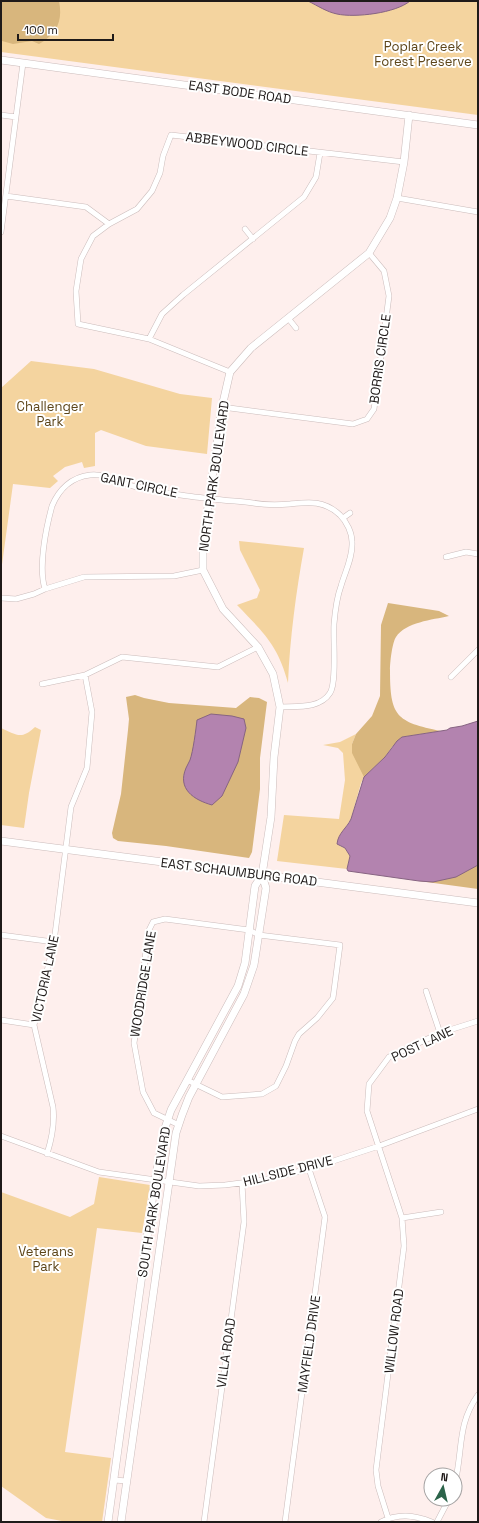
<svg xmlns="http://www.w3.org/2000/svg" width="479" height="1523" viewBox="0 0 479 1523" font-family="'Space Grotesk',sans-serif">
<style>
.green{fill:#f4d49f}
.forest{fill:#d8b67d}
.water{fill:#b383af;stroke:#876482}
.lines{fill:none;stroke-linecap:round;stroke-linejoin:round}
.street-casing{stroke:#cbbcbb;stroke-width:6}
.secondary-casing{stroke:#cbbcbb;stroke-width:8}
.street{stroke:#fff;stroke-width:5}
.secondary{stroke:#fff;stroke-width:7}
.labels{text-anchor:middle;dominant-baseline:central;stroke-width:4;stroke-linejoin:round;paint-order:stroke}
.park-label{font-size:13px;fill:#5d4519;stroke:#fff}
.street-label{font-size:13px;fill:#1f1a19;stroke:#fff}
</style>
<rect width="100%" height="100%" fill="#feefed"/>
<path class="green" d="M1,1h477v114l-477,-63z
M31,361l63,8 86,25 32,4 -5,56 -61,-8 -45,-16 -6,3v33l-11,2 -2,-6 -17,5 -12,9 5,5 -8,7 -37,-4 -12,88v-184z
M239,541l65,7c-8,45 -14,89 -16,135 -10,-38 -25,-51 -51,-78l20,-7 3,-8 -20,-40z
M35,727l6,3 -12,63 -5,35 -23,-3v-97c16,7 20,12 34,-1z
M356,734l-4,10 13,31 -4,8 -10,36 -13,21 2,6 5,2 5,8 -3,13 -70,-8 7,-46 55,4 6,-39 -2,-27 -5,-5 -15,-3 17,-3z
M99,1177l51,8 -8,48 -45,-5 -32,224 46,6 -9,64h-35l-21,-4 -45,-32v-294l69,25 24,-13z"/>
<path class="forest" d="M1,1h58c4,20 -2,33 -20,43l-7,-3 -19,3 -11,-3z
M388,603l51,8 10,5c-17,4 -43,6 -53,21 -4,6 -6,26 -6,33 0,46 6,52 51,61l-39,6 -10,10 -7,10 -21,20 -12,-24v-9l4,-10 16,-18 8,-20 1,-71z
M135,695l9,3 25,5 67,5 14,-11 9,1 8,4 -7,56v31l-8,63 -3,6 -83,-12 -48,-5 -5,-3 -1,-5 9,-39 7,-64 1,-11 -3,-22z
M478,865v24l-59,-8c22,1 39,-6 59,-16z"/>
<path class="water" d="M308,1h102c-14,12 -55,17 -73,13 -10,-2 -19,-8 -29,-13z
M211,714l21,2 12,3 2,9 -8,34 -16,34 -10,9c-18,-5 -35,-16 -26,-37 1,-3 3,-5 4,-8 3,-8 6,-31 7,-40z
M478,721v144l-22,12 -23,5 -14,-1 -71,-10 -1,-2 3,-13 -5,-8 -8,-4c1,-11 10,-16 14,-25l13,-42 21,-20 12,-16 5,-4 45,-7 3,-2 12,-2z"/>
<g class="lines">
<g class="street-casing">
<path id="street" d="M1,115l15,2
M6,196l80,11 23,17
M397,198l81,14
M245,229l8,10
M1,232l22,-169
M288,318l8,10
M149,339l13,-25 21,-19 121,-98 12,-20 4,-24
M230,372l-81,-33 -71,-15 -2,-33 5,-32 12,-23 16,-12 28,-15 15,-18 8,-18 3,-17 8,-21 233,27
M222,407l131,17 14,-5 7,-10 15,-113 -5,-25 -15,-18
M343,518l7,-5
M446,557l20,-5 12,2
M45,589c-7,-22 1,-61 7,-83 7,-17 20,-29 38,-31 16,-2 32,9 47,12 38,9 78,12 116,16 12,2 25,2 37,1 19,-2 34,-4 50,11 7,7 12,18 12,27 1,15 -7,30 -11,44 -4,11 -6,26 -7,38 -1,15 3,59 -4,69 -10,16 -33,13 -50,14
M1,598l15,1 18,-5 11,-5 39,-12 90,-1 29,-6
M451,677l27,-27
M42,684l43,-9 37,-18 96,10 40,-20
M1,935l53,7
M426,991l14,42
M1,1020l33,5
M179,1125l-25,-12 -11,-21 -9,-49 6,-39 8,-72 5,-10 12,-3 84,11 10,5 81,10 -7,53 -16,20 -18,16 -4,7 -9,25 -10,20 -14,8 -40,3 -35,-17
M1,1136l98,36 100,14 26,-1 38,-5 46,-11 70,-23 99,-37
M47,1154c5,-16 8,-30 6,-47l-19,-82 20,-83 17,-135 16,-39 5,-56 -7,-37
M402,1218l39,-6
M114,1480l13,1
M455,1483c8,-33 2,-59 23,-88
M388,1518l-10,-32 -2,-16 28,-224 -2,-28 -35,-107 2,-27 20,-27 51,-24 38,-12
M204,1522l40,-300 -2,-39
M285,1522l40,-305 -16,-48
M381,1522c17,-9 33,-7 51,0
M437,1522l12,-23"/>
</g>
<g class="secondary-casing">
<path id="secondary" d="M1,60l477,65
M1,841l477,62
M108,1522l47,-342 10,-52 6,-18 67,-124 7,-23 10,-77 7,-11
M121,1522l55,-389 6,-18 7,-18 55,-103 10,-29 12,-77 -4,-13 9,-58 3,-60 6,-50 -7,-33 -15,-27 -35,-38 -20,-39v-28l19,-135 8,-35 21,-24 118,-95 21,-35 7,-20 7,-36 5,-47"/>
</g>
<use href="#street" class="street"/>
<use href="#secondary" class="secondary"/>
</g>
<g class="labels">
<g class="park-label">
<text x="423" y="46">Poplar Creek<tspan x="423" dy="15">Forest Preserve</tspan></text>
<text x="50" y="406">Challenger<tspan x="50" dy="15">Park</tspan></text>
<text x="46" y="1251">Veterans<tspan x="46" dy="15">Park</tspan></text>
</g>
<g class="street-label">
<text transform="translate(240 92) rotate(8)">EAST BODE ROAD</text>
<text transform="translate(247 144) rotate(7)">ABBEYWOOD CIRCLE</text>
<text transform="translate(380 359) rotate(-82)">BORRIS CIRCLE</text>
<text transform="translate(214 476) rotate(-82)">NORTH PARK BOULEVARD</text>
<text transform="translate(139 485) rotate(12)">GANT CIRCLE</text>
<text transform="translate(239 872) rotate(7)">EAST SCHAUMBURG ROAD</text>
<text transform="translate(45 979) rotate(-78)">VICTORIA LANE</text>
<text transform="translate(143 984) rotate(-81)">WOODRIDGE LANE</text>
<text transform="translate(422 1044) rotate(-25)">POST LANE</text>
<text transform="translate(288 1171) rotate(-14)">HILLSIDE DRIVE</text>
<text transform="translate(154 1202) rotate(-81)">SOUTH PARK BOULEVARD</text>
<text transform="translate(394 1331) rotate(-83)">WILLOW ROAD</text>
<text transform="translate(309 1344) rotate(-82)">MAYFIELD DRIVE</text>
<text transform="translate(226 1353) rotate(-82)">VILLA ROAD</text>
</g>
</g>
<rect width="479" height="1523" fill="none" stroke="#1f1a19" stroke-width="4"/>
<g transform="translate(443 1487) rotate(8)"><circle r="19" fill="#ffffff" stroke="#a5a3a3"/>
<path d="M0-3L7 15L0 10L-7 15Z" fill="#2b634a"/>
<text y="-6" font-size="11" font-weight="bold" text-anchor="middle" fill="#1f1a19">N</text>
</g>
<path d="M18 34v6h95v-6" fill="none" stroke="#1f1a19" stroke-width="2"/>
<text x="24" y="34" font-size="12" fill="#1f1a19" stroke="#ffffff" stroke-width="3" paint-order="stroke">100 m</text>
</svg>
